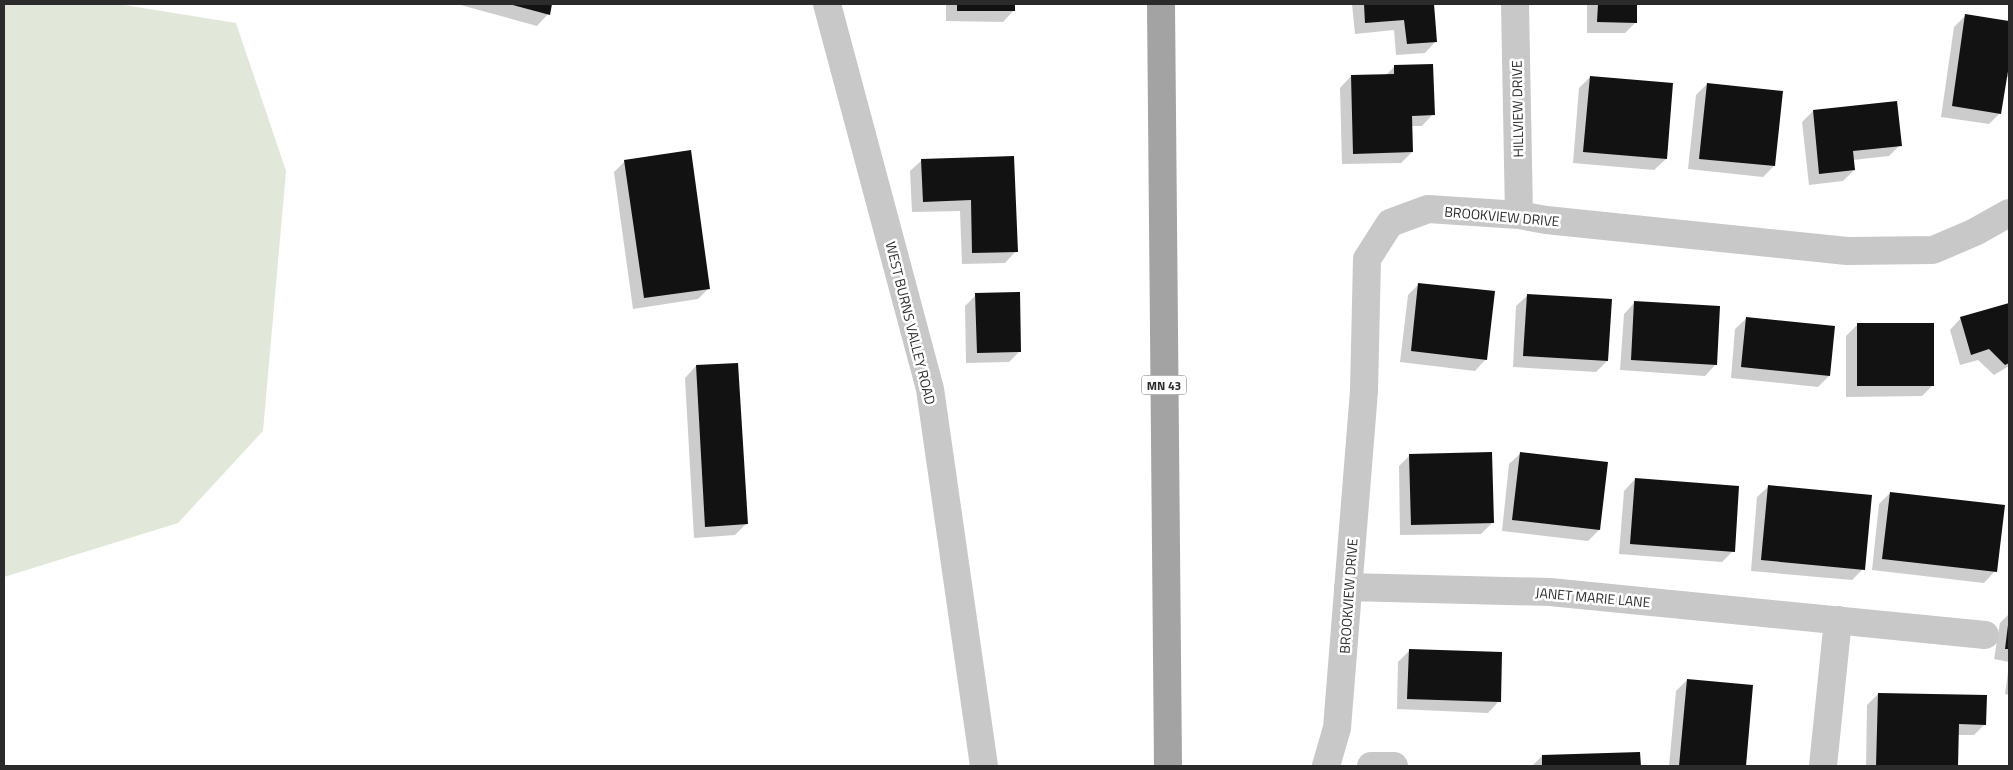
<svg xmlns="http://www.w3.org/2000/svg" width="2013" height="770" viewBox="0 0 2013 770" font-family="'Titillium Web',sans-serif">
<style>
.green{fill:#e1e8da}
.shadow{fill:#0003}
.building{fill:#121212}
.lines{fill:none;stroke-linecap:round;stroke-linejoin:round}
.minor{stroke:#c8c8c8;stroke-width:28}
.major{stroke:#a3a3a3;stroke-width:28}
.labels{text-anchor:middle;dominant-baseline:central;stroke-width:5;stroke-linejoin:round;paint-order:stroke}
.shield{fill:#fff;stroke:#6b6b6b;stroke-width:1}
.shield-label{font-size:12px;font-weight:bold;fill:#2b2b2b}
.street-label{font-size:14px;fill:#2b2b2b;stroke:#fff}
</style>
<rect width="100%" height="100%" fill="#fff"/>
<path class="green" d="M4,4h114l118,19 50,148 -23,260 -85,92 -174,54z"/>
<path class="shadow" d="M457,4h94l-3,10 -11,12z
M946,4h68v6l-11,12 -57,-1z
M1352,4h81l3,37 -11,12 -29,2 -2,-25 -39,4z
M1587,4h49v18l-11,11h-38z
M1965,16l44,6v55h-3l-6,36 -11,11 -48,-7 13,-90z
M1394,67l39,47 -11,12h-11l1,26 -11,11 -59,1 -2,-76 11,-12 35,-1z
M1590,77l76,82 -12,11 -81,-7 6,-75z
M1707,84l67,82 -11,11 -75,-8 8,-74z
M1813,111l87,34 -11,11 -36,4 1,10 -11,11 -34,4 -7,-63z
M1013,157l3,94 -11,12 -43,1 -2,-53 -48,1 -2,-41 12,-11z
M625,161l84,127 -11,11 -65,10 -19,-137z
M1419,284l67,75 -11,12 -75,-9 8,-67z
M976,295l44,56 -11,11 -43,1 -1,-57z
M1528,295l79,66 -11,11 -83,-5 3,-61z
M1635,302l81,62 -11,12 -85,-6 4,-56z
M2009,304v62l-15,9 -16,-15 -18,5 -10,-35 11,-12z
M1747,318l82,58 -11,11 -87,-9 4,-49z
M1857,325l76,60 -11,11 -76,1v-61z
M696,366l50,158 -11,11 -41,3 -9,-160z
M1521,453l78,77 -11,11 -86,-10 7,-67z
M1410,455l82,68 -11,11 -81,1 -1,-69z
M1635,479l98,72 -11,11 -103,-8 5,-63z
M1769,486l94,83 -11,11 -101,-9 6,-74z
M1890,493l105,78 -11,12 -112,-13 7,-66z
M2009,614v48l-15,-3 6,-36z
M1410,650l89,51 -11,12 -91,-4 1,-47z
M2009,665v30l-4,-1z
M1687,680l65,6 -8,80h-75l7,-75z
M1878,694l107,30 -11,11h-16l-1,31h-91l1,-61z
M1639,753v13h-107l10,-10z"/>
<path class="building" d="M509,4h43l-2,11z
M957,4h58v7h-58z
M1364,4h70l3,38 -30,2 -3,-24 -39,3z
M1598,4h39v19l-40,-1z
M1965,14l44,7v44l-8,49 -49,-8z
M1433,64l2,51 -23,1 1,36 -60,2 -2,-79 43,-1v-9z
M1590,76l83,7 -6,76 -84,-7z
M1707,83l76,8 -8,75 -76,-7z
M1897,101l5,45 -49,5 2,19 -36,4 -6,-64z
M691,150l19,139 -66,9 -20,-138z
M1014,156l4,96 -46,1 -1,-53 -48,2 -2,-43z
M1418,283l77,8 -8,69 -76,-9z
M1020,292l1,60 -44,1 -2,-60z
M1527,294l85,5 -4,62 -85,-5z
M1634,301l86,5 -3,59 -86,-5z
M2009,303v60l-4,2 -16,-16 -18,6 -11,-38z
M1746,317l89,9 -5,50 -89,-9z
M1857,323h77v63h-77z
M738,363l10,161 -43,3 -9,-162z
M1492,452l2,71 -83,2 -2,-71z
M1520,452l88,10 -8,68 -88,-10z
M1635,478l104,8 -4,66 -105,-8z
M1768,485l104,10 -7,75 -104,-10z
M1890,492l115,13 -8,67 -115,-13z
M2008,625h1v24h-4z
M1409,649l93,3 -1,50 -94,-3z
M1687,679l66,6 -7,81h-67z
M1878,693l109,2 -1,30 -27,-1 -1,42h-82z
M1640,752l1,14h-99v-11z"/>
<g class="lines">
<path class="minor" d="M827,4l103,385 54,377
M1515,4l4,211
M1348,587l202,5 435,43
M1326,766l11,-38 27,-337 3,-132 23,-36 38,-14 91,6 27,5 301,31 86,-1 42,-18 34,-19
M1371,766h23
M1823,766l15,-146"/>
<path class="major" d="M1161,4l7,762"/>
</g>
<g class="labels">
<rect class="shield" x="1141.5" y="375.5" width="45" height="19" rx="4"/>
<g class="shield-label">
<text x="1164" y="385">MN 43</text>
</g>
<g class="street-label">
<text transform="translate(1517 109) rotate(-91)">HILLVIEW DRIVE</text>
<text transform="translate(1502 216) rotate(5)">BROOKVIEW DRIVE</text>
<text transform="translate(911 323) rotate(76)">WEST BURNS VALLEY ROAD</text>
<text transform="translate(1348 596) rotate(-86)">BROOKVIEW DRIVE</text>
<text transform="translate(1593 597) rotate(5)">JANET MARIE LANE</text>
</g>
</g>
<rect width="2013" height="770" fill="none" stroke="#2b2b2b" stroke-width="10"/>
</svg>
